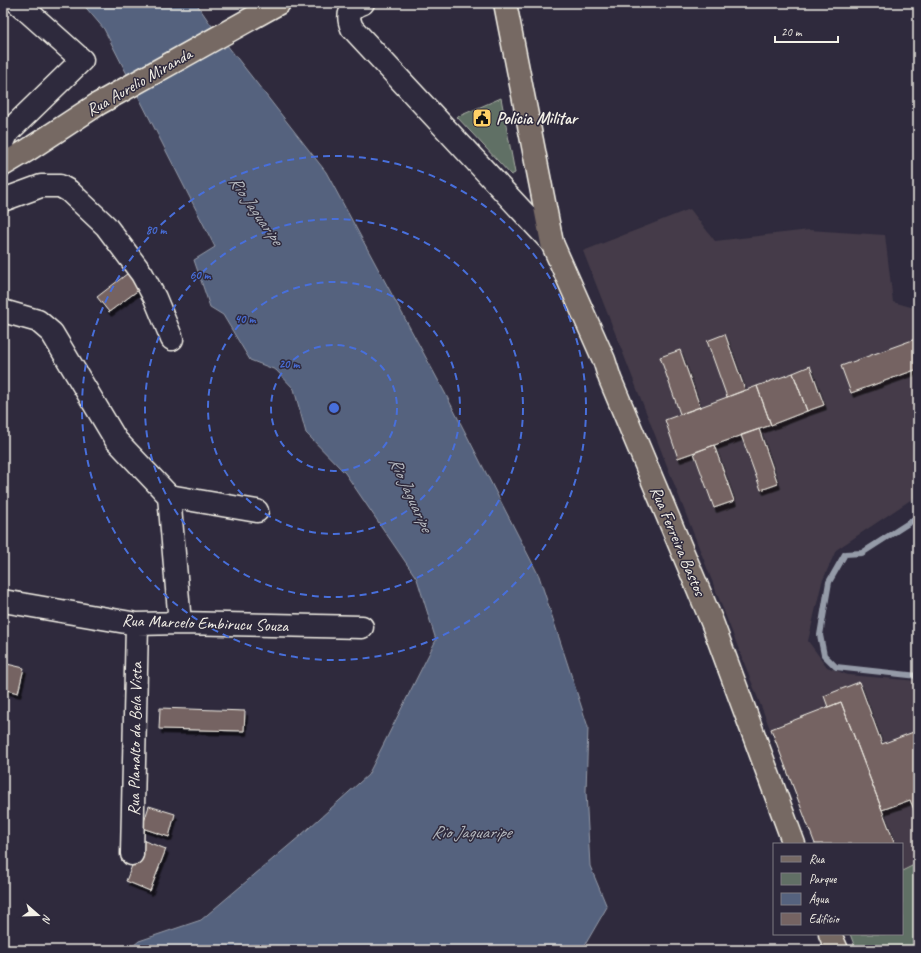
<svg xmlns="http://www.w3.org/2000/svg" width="921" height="953" viewBox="0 0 921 953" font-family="Caveat,sans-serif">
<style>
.built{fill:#443b48}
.green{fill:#616f65;stroke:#aab0a6}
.water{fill:#55627e;stroke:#959ba8}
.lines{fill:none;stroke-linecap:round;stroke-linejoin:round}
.stream{stroke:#959ba8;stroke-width:6}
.building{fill:#756362;stroke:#f4f1e8;filter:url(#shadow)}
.minor-casing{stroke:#f4f1e8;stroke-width:25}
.major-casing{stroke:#f4f1e8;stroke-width:25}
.minor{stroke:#2f2a3d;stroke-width:22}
.major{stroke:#766964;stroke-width:22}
.ring{fill:none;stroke:#486fdb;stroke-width:2;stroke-dasharray:7 5}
.labels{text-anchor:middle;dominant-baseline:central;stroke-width:3;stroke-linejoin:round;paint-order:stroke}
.street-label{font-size:17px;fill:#f4f1e8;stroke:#2f2a3d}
.poi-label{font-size:17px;font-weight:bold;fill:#f4f1e8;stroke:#2f2a3d;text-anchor:start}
.water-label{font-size:18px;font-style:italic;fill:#b4b8be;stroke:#2f2a3d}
.centre{fill:#486fdb;stroke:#2f2a3d;stroke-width:2}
.ring-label{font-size:12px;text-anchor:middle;font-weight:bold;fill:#486fdb;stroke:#2f2a3d;stroke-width:3;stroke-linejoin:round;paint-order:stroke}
</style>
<defs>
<filter id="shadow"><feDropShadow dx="2.5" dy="4.5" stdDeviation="0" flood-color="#0009"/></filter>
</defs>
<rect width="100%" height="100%" fill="#2f2a3d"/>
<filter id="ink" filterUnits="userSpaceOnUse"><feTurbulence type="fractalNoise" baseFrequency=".025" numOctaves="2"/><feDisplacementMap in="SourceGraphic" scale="8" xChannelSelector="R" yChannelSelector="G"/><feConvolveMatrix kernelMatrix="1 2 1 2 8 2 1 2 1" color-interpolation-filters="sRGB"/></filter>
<g filter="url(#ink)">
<path class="built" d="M690,209l25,32 94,-11 76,5 8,67 25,7v186l-82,55 -14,32 -14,59 19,26 21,8 70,6v182l-16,8v-27h-87l-232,-593z"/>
<path class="green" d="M501,98l14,75 -4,2 -54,-58z
M918,863v77l-7,10h-55l-6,-16h52v-63z"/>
<path class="water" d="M82,3h114l13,19 117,150 119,221 94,183 49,151 -2,65 4,74 17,41 -25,43h-454l11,-9 62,-21 99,-84 68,-61 68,-135 -19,-61 -72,-106 -39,-40 -12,-44 -18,-19 -26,-10 -27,-45 -13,-8 -16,-47 21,-13 -111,-218z"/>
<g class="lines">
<path class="stream" d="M918,517l-56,36 -17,1 -16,28 -9,53 4,20 12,12 82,9"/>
</g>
<path class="building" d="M132,270l12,16 -35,26 -12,-15z
M725,334l20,56 -18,7 -20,-56z
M918,338v31l-67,24 -10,-27z
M680,350l20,57 -20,7 -20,-57z
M810,366l14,39 -17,6 -14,-38z
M793,373l14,38 -36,14 -14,-39z
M757,386l14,39 -93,33 -13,-38z
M759,429l19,55 -17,6 -20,-55z
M714,445l20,56 -20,7 -20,-55z
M3,663l21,5 -6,25 -15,-4z
M859,682l23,62 34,-13 2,4v82h-1l-7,-17 -28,10 -41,-108 -13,5 -4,-11z
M841,702l41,108 13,34h-80l-44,-115z
M160,708l85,3 -1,20 -85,-2z
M149,806l26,8 -6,23 -27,-9z
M142,840l24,9 -16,42 -24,-10z"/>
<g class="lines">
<g class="minor-casing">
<path id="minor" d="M363,3c-13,5 -17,11 -11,25l200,215
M3,143l5,-11 74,-72 -64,-57
M3,200l38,-14h19l9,5 37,35 36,48 13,24 17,41
M3,311l35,10 14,12 64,107 53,56 11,127
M169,496l88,15
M3,601l134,23 43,-1 182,4
M132,854l5,-230"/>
</g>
<g class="major-casing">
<path id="major" d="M505,3l47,240 52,117 6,19 102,243 82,222
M3,165l25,-15 70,-46 181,-101
M830,934l7,16"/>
</g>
<use href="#minor" class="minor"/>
<use href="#major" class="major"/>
</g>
</g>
<g class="ring">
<circle cx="334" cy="408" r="63"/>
<circle cx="334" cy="408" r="126"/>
<circle cx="334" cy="408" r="189"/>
<circle cx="334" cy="408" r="252"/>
</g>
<defs>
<g id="civic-square" transform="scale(1)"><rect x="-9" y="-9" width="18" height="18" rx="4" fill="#ffd166" stroke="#2f2a3d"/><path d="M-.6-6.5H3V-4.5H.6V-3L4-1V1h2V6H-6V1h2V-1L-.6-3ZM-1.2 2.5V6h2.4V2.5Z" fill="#111"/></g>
</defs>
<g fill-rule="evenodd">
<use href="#civic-square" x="482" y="118"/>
</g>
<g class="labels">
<g class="street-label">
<text transform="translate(139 82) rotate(-30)">Rua Aurelio Miranda</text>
<text transform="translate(678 541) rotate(67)">Rua Ferreira Bastos</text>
<text transform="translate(205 623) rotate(2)">Rua Marcelo Embirucu Souza</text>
<text transform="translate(135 739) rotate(-89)">Rua Planalto da Bela Vista</text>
</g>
<g class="poi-label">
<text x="496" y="118">Polícia Militar</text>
</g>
<g class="water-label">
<text transform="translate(256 210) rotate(55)">Rio Jaguaripe</text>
<text transform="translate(411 494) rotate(65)">Rio Jaguaripe</text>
<text x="471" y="832">Rio Jaguaripe</text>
</g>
</g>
<circle cx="334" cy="408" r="6" class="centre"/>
<g class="ring-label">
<text x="156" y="234">80 m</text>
<text x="200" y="279">60 m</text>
<text x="245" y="323">40 m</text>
<text x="289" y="368">20 m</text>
</g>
<rect width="921" height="953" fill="none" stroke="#2f2a3d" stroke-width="16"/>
<rect x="8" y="8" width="905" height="937" fill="none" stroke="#f4f1e8" stroke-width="1.5" filter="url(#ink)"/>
<rect x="773" y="843" width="130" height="92" fill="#2f2a3d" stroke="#7e7a81"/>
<rect x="781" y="856" width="20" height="6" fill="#766964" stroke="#7e7a81"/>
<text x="809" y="863" font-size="12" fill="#f4f1e8">Rua</text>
<rect x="781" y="873" width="20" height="12" fill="#616f65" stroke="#7e7a81"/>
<text x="809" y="883" font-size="12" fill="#f4f1e8">Parque</text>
<rect x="781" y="893" width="20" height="12" fill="#55627e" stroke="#7e7a81"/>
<text x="809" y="903" font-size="12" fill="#f4f1e8">Água</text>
<rect x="781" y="913" width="20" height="12" fill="#756362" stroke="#7e7a81"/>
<text x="809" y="923" font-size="12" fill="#f4f1e8">Edifício</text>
<g transform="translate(38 915) rotate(110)" stroke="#2f2a3d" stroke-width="3" paint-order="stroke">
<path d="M0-3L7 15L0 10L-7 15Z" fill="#f4f1e8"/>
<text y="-6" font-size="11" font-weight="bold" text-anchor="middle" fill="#f4f1e8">N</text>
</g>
<path d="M775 36v6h63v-6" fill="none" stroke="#f4f1e8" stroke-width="2"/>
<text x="781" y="36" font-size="12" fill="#f4f1e8" stroke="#2f2a3d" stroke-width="3" paint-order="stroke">20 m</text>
</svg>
